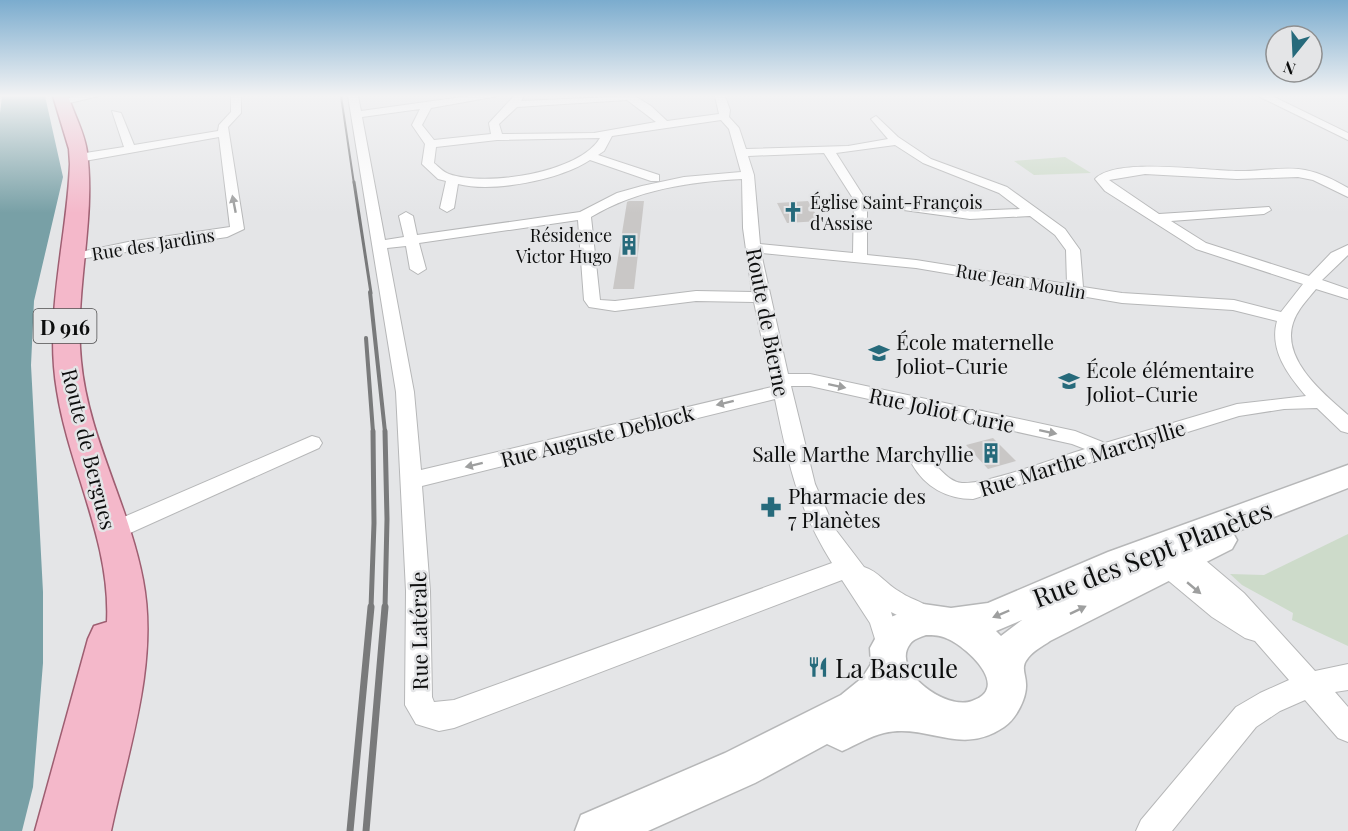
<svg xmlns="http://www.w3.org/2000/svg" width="1348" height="831" viewBox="0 0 1348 831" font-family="'Playfair Display',serif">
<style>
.green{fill:#cddbca}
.water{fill:#78a0a6}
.building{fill:#c9c7c6}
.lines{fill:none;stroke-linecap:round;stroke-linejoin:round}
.street-casing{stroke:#b6b7b8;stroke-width:2}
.secondary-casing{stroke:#b6b7b8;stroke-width:3}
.primary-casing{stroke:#9e5e71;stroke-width:3}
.street{fill:#fff;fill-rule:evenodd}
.secondary{fill:#fff;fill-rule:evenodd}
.primary{fill:#f4b8ca;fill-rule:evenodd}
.rail-far4{stroke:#797a7b;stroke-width:2}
.rail-far3{stroke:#797a7b;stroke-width:3}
.rail-far2{stroke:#797a7b;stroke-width:4}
.rail-far1{stroke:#797a7b;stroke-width:5}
.rail{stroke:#797a7b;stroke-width:7}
.oneway{fill:#9e9f9f}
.labels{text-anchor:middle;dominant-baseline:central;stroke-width:5;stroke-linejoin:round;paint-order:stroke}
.far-poi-label{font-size:18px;fill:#0d0e0e;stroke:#e4e5e7;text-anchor:start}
.far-street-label{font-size:18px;fill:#0d0e0e;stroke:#e4e5e7}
.shield{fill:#e4e5e7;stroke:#4e4e4f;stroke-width:1.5}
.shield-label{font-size:20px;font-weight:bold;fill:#0d0e0e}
.street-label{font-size:21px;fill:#0d0e0e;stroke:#e4e5e7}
.poi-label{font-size:21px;fill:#0d0e0e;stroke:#e4e5e7;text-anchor:start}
.near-street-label{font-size:26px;fill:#0d0e0e;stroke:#e4e5e7}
.near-poi-label{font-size:26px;fill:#0d0e0e;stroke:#e4e5e7;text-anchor:start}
</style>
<rect width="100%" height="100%" fill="#e4e5e7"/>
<path class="green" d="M1065,157l26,16 -57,2 -20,-14z
M1348,534v112l-56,-26 1,-7 -51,-28 -12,-11 34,1z"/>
<path class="water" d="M2,96h43l18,81 -29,124 -3,64 12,227v71l-10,124 -11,44h-22v-718z"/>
<path class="building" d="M629,201h15l-10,88h-21l14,-87z
M808,201l12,20 -33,2 -10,-20z
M993,438l23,23 -28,8 -22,-24z"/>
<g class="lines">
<g class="street-casing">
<path id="street" d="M76,96h23l-38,9 -5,-3z
M231,96h10v17l-13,14 16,102 -17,8 -161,24 -2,-3 2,-3 62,-13 102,-15 -11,-90 -140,25 -6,-4 6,-4 45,-7 -12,-36 9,2 13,32 84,-14 1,-6 12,-13z
M348,96h10l3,15 108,-15h29l-67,12 -9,17 12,15 57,-6 -2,-11 25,-27h10l-3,5 114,-5 16,10 16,15 52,-7 -4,-18h10l5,14 -1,7 10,11 7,21 102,-3 40,-7 -17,-20 5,-3 22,21 33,22 76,28 58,42 15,21 3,37 39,6 112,7 47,12 22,-28 -107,-35 -91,-58 -10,-12c21,-22 110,-8 141,-8 23,1 46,-5 69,-1 16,3 29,10 43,18v9l-35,-17 -15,-3 -61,2 -92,-5 -36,6 50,34 110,-7 2,3 -7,4 -93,7 35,22 103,33 22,-23 17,-8v10l-26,25 26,9v10l-32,-10c-9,11 -19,21 -23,34 -12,37 32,72 55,92v18l-7,-2 -24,-23 -33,1 -45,7 -266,83c-26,0 -48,-12 -61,-35l3,-5c20,-6 27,22 47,24 23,2 96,-26 123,-34l-13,-5 -262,-58h-19l24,98 20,45 29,38c14,4 23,18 36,25 13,9 33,12 40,27l-4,8 -9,3 -36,-18 11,35 -4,8 -9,4 -9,-4 -10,-32 -28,-43 -388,148 -15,3 -23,-7 -11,-19 1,-114 -10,-199zM627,100l29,22 -62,11 -92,1 -3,-10 18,-17zM420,109l-8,16 13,19 -3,20 16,15 8,2 -6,27 7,4 7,-4 4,-24c35,9 102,-4 132,-24l61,21h8v-6l-61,-20 6,-4 8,-15 109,-16 8,9 12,43 -57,5 -42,9 -25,7 -37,19 -163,23 -4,-19 -7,-4 -7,4 5,21 -19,3 -23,-123zM600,138c-20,35 -115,49 -151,36 -6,-2 -10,-7 -15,-11l2,-16 61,-7zM895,145l28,18 76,30 21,16 -50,2 -106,-14 -28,-44zM824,153l30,47 -1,53 -93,-9 -6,-69 -6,-19zM742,179l1,49 9,64 -56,-1 -81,10 -15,-1 -9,-83c47,-28 98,-35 151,-38zM867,205l103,14 60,-3 25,19 11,15 1,34 -151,-24 -49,-5zM578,220l6,80 5,7 26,4 81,-10 58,1 18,85 -351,83 -7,-78 -27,-144 19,-2 4,23 8,5 8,-5 -7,-26zM761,253l155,15 206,35 111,7 44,11c-8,29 11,54 29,75l-69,8 -132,39 -30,-12 -265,-57h-22zM775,399c13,63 22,108 57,164l-378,137 -20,2 -2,-5 -2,-106 -8,-105z
M1258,96h14l76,37v7z
M312,436l7,2 3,5 -3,5 -200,90 -8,3 -8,-3 -4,-6 4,-6z
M1178,542l8,2 58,49 71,78 33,-7v26l-13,2 13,15v35l-10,-4 -33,-38 -25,11 -24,16 -84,104h-36l5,-11 95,-113 24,-14 29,-13 -34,-39 -10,-3 -33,-21 -60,-50 -4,-7 4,-7 8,-3 7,3 3,-9z"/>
</g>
<g class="secondary-casing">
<path id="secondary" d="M1348,465v23l-115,45 4,7 -5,9 -182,92c-7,5 -17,10 -22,17 -8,9 -2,16 -2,26 1,14 -10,35 -22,43 -44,30 -76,-4 -120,6 -14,3 -28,12 -42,18l-15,-7 -72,39 -107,48h-73l6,-16 144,-62 116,-58 21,-17 9,-14 -1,-16 16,-29 37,-15 28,4 37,-5 120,-51zM1022,620l-21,16 -5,-5zM926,635c7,0 15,0 22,4 20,9 63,49 24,62 -26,10 -82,-31 -62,-57 3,-5 11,-7 16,-9z"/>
</g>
<g class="primary-casing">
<path id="primary" d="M53,96h15c6,18 17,38 19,56 9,69 -13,139 -6,209 7,76 48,144 62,219 16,83 -15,170 -32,251h-76l53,-192 6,-13 13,-4c4,-80 -38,-154 -50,-231 -13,-76 10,-151 13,-227l-1,-15z"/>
</g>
<use href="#street" class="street"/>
<use href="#secondary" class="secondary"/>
<use href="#primary" class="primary"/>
<path class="rail-far4" d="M341,96l13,88"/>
<path class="rail-far3" d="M354,182l17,111"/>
<path class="rail-far2" d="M370,292l15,140
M366,338l7,94"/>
<path class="rail-far1" d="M371,608l3,-85 -1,-92
M385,608l2,-89 -2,-88"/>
<path class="rail" d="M350,831l21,-224
M366,831l19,-224"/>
</g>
<defs><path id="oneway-solid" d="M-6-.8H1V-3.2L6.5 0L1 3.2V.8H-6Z" transform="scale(1.5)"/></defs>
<g class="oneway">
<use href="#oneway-solid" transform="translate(234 204) rotate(-101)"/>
<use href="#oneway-solid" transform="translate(837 386) rotate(12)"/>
<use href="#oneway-solid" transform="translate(725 403) rotate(166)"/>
<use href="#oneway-solid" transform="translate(1048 432) rotate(12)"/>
<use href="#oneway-solid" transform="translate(474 465) rotate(166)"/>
<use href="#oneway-solid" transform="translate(1194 588) rotate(40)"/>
<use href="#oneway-solid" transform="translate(1078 610) rotate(-26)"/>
<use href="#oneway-solid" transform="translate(1001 614) rotate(157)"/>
</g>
<linearGradient id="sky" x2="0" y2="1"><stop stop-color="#7bacce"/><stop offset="0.45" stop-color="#f3f3f4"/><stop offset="1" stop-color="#f3f3f4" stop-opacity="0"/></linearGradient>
<rect width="1348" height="213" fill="url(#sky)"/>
<defs>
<g id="church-bare" transform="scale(1.62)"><path d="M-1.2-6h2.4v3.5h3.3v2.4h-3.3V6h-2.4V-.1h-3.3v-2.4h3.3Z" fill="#266a7b" stroke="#e4e5e7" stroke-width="2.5" paint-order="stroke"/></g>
<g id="building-bare" transform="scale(1.62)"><path d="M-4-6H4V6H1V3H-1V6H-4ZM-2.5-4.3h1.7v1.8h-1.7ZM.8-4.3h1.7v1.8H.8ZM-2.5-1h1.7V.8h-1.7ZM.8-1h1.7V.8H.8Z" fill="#266a7b" stroke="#e4e5e7" stroke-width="2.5" paint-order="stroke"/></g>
<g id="school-bare" transform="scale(1.62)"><path d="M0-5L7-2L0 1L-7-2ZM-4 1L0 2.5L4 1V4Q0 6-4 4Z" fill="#266a7b" stroke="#e4e5e7" stroke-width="2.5" paint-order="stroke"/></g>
<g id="pharmacy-bare" transform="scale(1.62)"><path d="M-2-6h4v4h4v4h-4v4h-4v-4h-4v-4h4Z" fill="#266a7b" stroke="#e4e5e7" stroke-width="2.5" paint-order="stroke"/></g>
<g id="restaurant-bare" transform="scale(1.62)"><path d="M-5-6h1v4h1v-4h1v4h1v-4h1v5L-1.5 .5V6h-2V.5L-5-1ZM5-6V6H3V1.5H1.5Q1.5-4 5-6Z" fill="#266a7b" stroke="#e4e5e7" stroke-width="2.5" paint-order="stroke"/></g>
</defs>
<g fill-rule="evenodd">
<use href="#church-bare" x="793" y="212"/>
<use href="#building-bare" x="629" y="245"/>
<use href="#school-bare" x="879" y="353"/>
<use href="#school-bare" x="1069" y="381"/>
<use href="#building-bare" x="991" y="453"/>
<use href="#pharmacy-bare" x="771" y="507"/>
<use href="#restaurant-bare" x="818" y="667"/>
</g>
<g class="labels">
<g class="far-poi-label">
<text x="810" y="202">Église Saint-François<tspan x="810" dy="21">d'Assise</tspan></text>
<text x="612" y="235" text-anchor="end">Résidence<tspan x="612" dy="21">Victor Hugo</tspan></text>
</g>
<g class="far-street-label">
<text transform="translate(153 244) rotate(-9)">Rue des Jardins</text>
<text transform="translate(1021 281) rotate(10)">Rue Jean Moulin</text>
</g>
<rect class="shield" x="33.5" y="309" width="63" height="34" rx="4.5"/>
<g class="shield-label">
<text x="65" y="326">D 916</text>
</g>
<g class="street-label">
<text transform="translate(769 322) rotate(79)">Route de Bierne</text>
<text transform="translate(942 409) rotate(12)">Rue Joliot Curie</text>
<text transform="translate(597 435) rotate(-14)">Rue Auguste Deblock</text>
<text transform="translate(90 449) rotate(76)">Route de Bergues</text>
<text transform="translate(1082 457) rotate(-17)">Rue Marthe Marchyllie</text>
<text transform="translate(418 631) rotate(-91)">Rue Latérale</text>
</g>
<g class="poi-label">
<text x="896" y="341">École maternelle<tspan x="896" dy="24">Joliot-Curie</tspan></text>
<text x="1086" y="369">École élémentaire<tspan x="1086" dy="24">Joliot-Curie</tspan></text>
<text x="974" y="453" text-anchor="end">Salle Marthe Marchyllie</text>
<text x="788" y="495">Pharmacie des<tspan x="788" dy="24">7 Planètes</tspan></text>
</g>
<g class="near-street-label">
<text transform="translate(1152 553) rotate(-21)">Rue des Sept Planètes</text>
</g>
<g class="near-poi-label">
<text x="835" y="667">La Bascule</text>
</g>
</g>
<g transform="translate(1294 54) rotate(198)"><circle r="28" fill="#e4e5e7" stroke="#8e8f90" stroke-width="1.5"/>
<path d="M0-4.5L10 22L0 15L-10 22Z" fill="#266a7b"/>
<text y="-9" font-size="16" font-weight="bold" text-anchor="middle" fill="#0d0e0e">N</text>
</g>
</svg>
